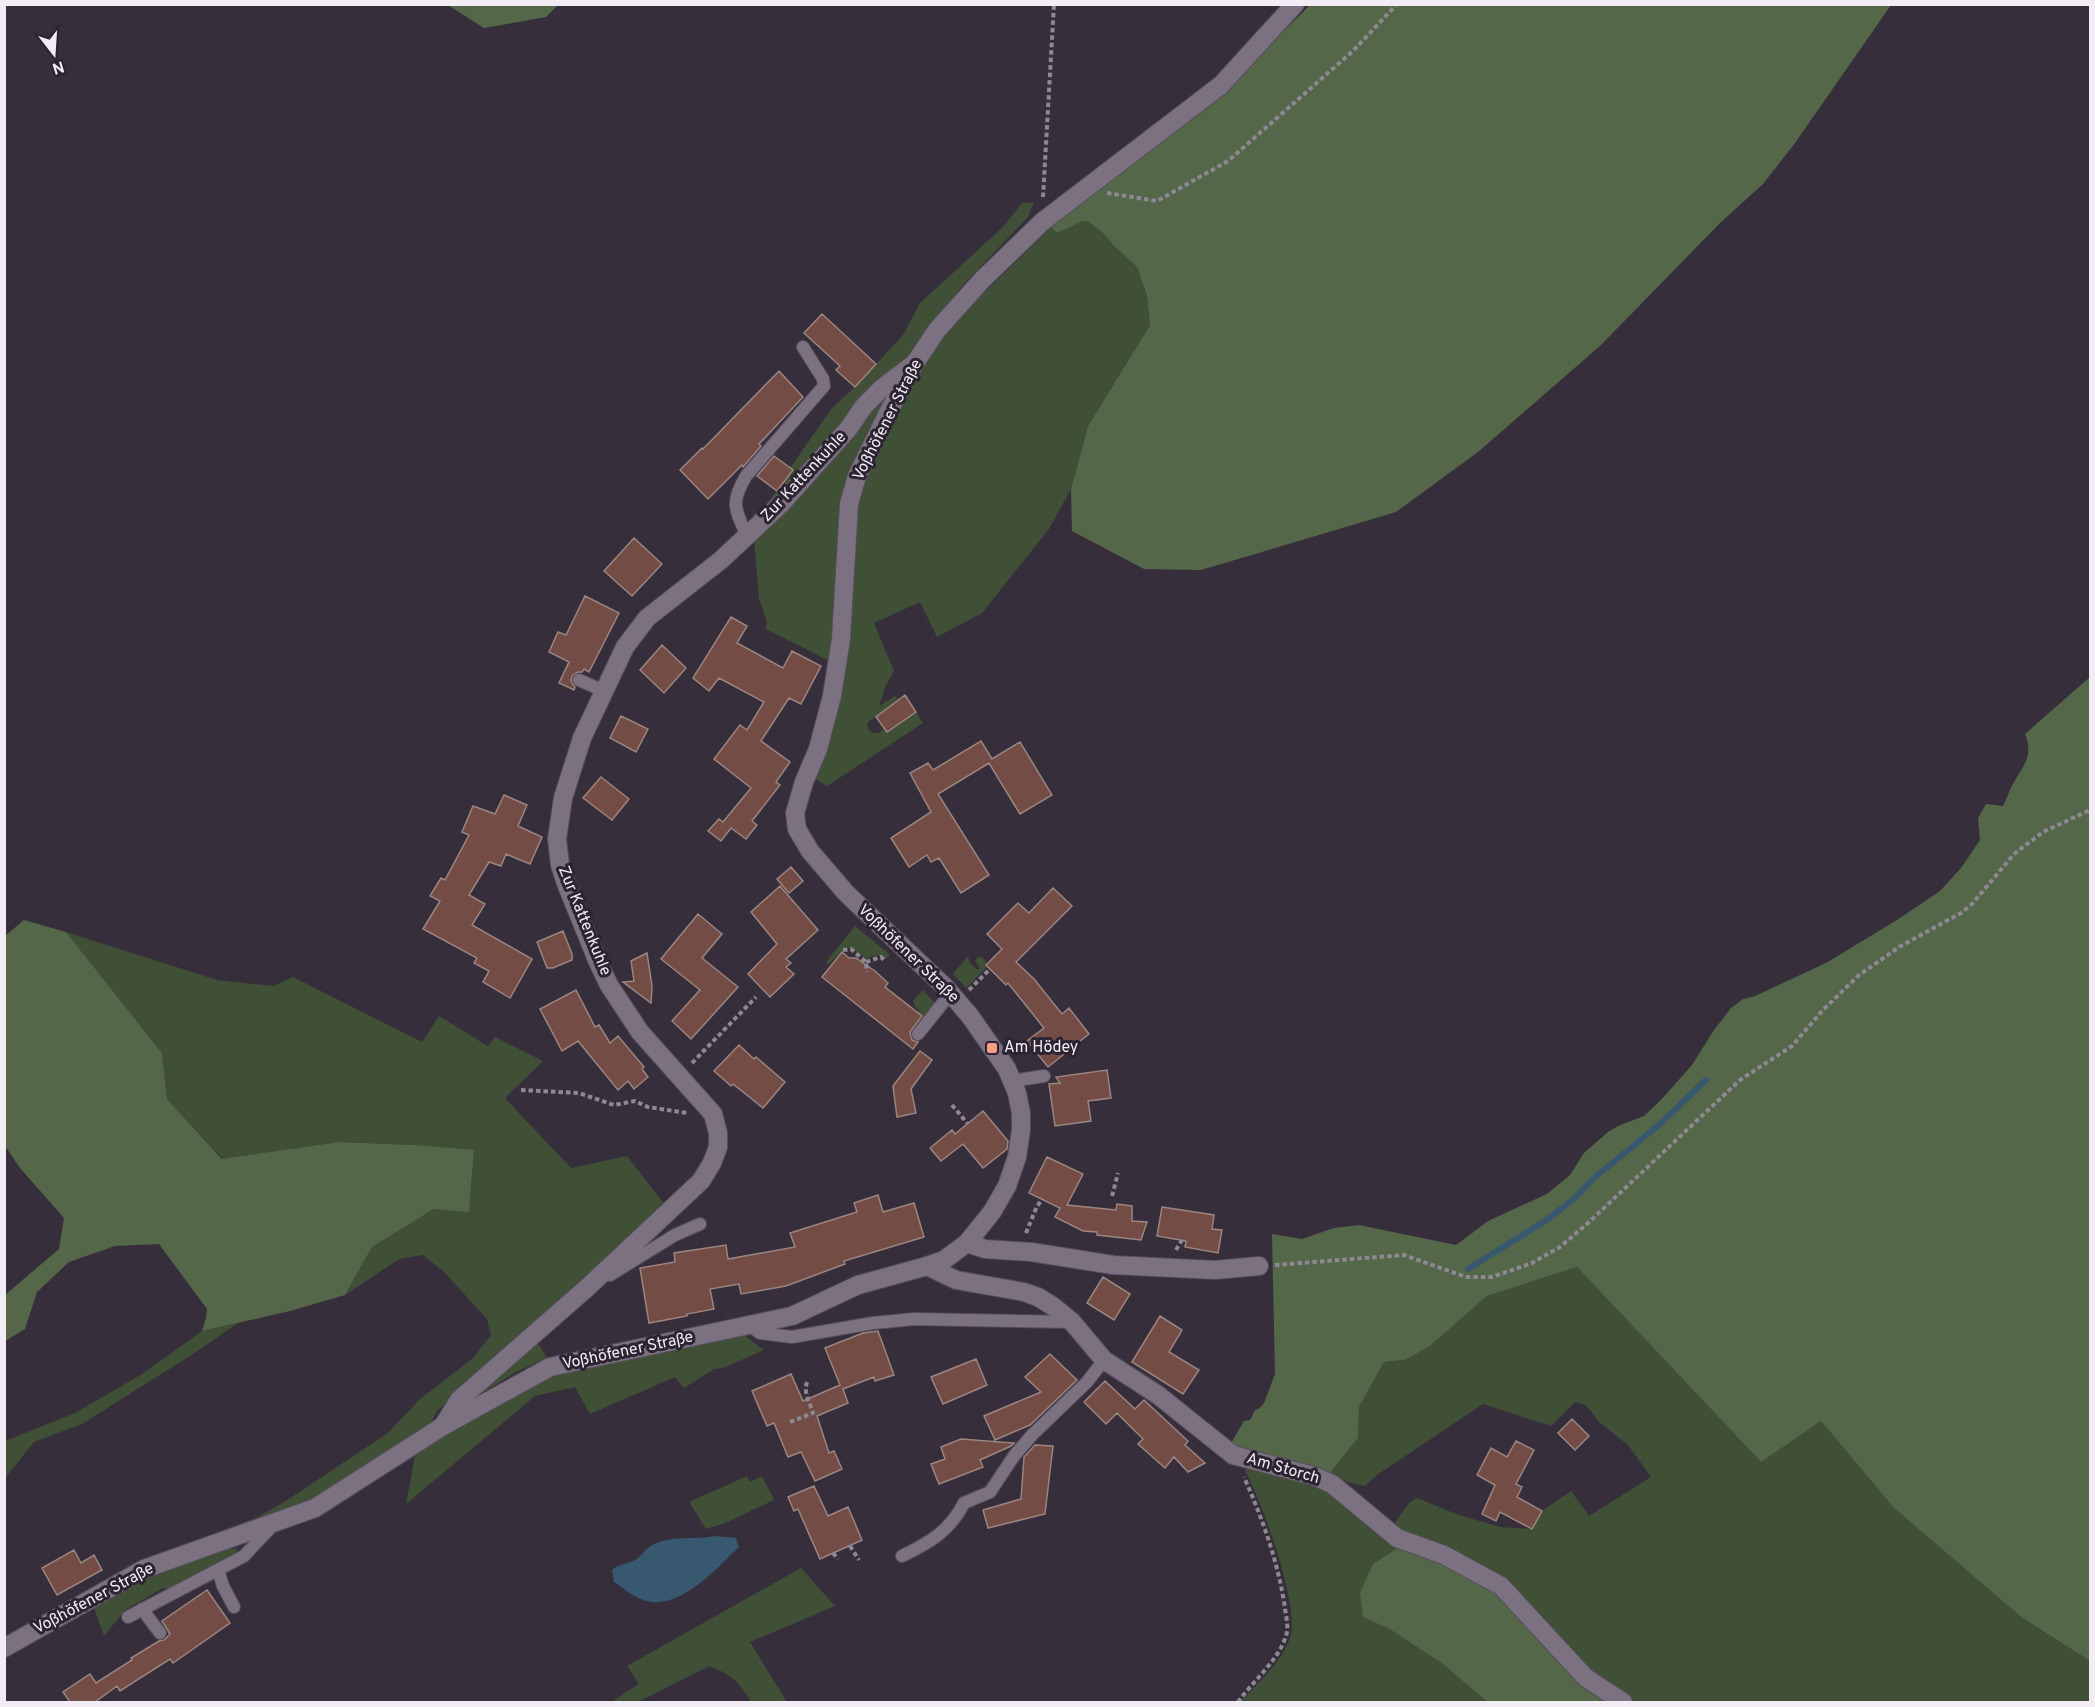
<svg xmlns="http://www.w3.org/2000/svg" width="2095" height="1707" viewBox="0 0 2095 1707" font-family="Overpass,sans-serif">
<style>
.green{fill:#3f5036}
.forest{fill:#546849}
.water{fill:#37586f}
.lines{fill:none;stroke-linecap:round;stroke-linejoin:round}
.stream{stroke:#37586f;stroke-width:6}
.building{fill:#734d45;stroke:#9b8581;stroke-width:1.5}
.service-casing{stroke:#554e5a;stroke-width:14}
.minor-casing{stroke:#554e5a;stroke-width:20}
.tertiary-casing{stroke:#554e5a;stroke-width:20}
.path{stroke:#8f8893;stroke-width:4;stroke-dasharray:4.5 3;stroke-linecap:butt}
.service{stroke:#7c7181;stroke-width:12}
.minor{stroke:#7c7181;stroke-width:18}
.tertiary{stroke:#7c7181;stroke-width:18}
.poi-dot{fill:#f49e87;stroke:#2d2431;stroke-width:2}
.labels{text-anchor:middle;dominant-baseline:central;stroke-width:6;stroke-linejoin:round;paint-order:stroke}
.street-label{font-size:16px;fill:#f2ecf5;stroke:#2d2431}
.poi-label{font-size:16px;fill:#f2ecf5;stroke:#2d2431;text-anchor:start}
</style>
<rect width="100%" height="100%" fill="#372e3c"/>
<path class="green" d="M1034,202l-6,15 -65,68 -17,21 -33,46 -23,23 -29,20 -23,32 -27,31 -3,8 -54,53 -1,-4 11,-8 28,-36 -2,-3 42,-60 23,-21 48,-52 17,-32 83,-76 19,-24z
M1083,221l6,1 14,11 10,12 24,22 10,29 3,29 -62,101 -17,63 -22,40 -67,84 -45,24 -17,-35 -46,21 20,48 -8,14 -7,21 16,-10 3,4 -31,23 1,6 4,4h7l5,-5 3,4 29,-20 7,11 -96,63 -11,-7 16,-45 16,-95 9,-133 6,-23 37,-82 37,-62 114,-112 6,6z
M887,394l1,4 -47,103 -2,14 -6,119 -4,27 -63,-32 1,-8 -8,-22 -5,-59 127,-143z
M855,926l34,28v2l-4,3 -8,-4 -11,4 -14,-11h-7l-16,16 -3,-2z
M66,932l151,48 56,6 20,-9 129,65 17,-26 49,30 7,-9 48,24 -38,37 66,70 56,-12 38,49 -228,206 -6,11 -121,79 -36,15 -44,12 28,-11 31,-18 99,-66 31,-33 54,-42 18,-23 -4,-16 -43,-47 -21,-17 -24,4 -54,36 27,-48 62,-38 35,2 5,-60 -60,-6 -75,-3 -116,17 -56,-60 -5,-46z
M968,956l2,7 7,7 3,-2 -4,-6 1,-5h4l4,3 2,7 -21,21 -13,-14z
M923,990l12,13 -12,14 -5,-5 1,-2 -4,-3 -2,-6z
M1577,1267l184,195 60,-41 73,87 127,109 69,44v41h-456l-243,-174 19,-26 7,-4 39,16 44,13 32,2 10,-18 29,-20 18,25 62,-39 -23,-32 -29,-23 -13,-17 -11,-3 -24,24 -68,-22 -106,71 -12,11 -18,-4 -17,-9 28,-35 1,-31 25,-45 21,-2 25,-14 57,-50z
M238,1323l-45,31 -111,70 -48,18 -29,36v-37l70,-28 67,-39 60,-43z
M744,1335l20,15 -41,18 -9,1 -30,19 -9,-11 -85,37 -15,-27 -40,9 -129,108 10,-53 139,-81z
M535,1339l12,19 -31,14 -40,25z
M1250,1466l78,23 73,57 -38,71 28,13 52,34 44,38h-247c18,-19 41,-39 50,-64 11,-31 -29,-138 -45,-167l1,-3z
M747,1476l3,6 12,-6 12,24 -51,24 -17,5 -17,-27z
M229,1549h8l-1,4 -66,36 -7,-1 -38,22 -21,26 -10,-28 28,-15 5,-6 50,-24z
M801,1568l34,38 -85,36 37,60h-36c-13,-21 -19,-27 -42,-36l-71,36h-27l28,-18 -12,-18z"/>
<path class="forest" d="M448,5h110l-12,12 -62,11z
M1310,5h581l-96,138 -32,41 -43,39 -119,122 -123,107 -82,60 -195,58 -57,-1 -72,-38 -1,-42 17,-63 62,-101 -3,-29 -10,-29 -24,-22 -10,-12 -14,-11 -6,-1 -26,12 -6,-6 167,-131z
M2090,677v984l-69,-44 -127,-109 -73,-87 -60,41 -184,-195 -90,29 -57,50 -25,14 -21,2 -25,45 -1,31 -28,35 -84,-20 -15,-10 13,-22 6,-1 5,-10 5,-2 4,-5 11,-29 -3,-140 30,5 32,-11 25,-3 97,20 32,-24 59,-27 23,-19 14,-22 24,-21 10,-6 26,-10 16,-15 32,-36 22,-35 17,-22 12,-9 12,-3 71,-33 71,-43 43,-29 21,-23 19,-28 -2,-22 8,-14 17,2c3,-6 5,-12 8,-18 10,-21 24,-30 14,-54z
M24,920l42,12 96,121 5,46 55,60 117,-17 75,3 60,5 -5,62 -35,-3 -62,38 -27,48 -55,16 -88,20 4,-13 1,-9 -48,-65 -44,2 -46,16 -32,30 -12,37 -20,12v-46l54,-46 5,-31 -44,-50 -15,-22v-210z
M1401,1546l89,39 125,117h-128l-44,-38 -52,-34 -28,-13 -3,-24 13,-29z"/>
<path class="water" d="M715,1536l21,2 3,9c-21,20 -55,59 -88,55 -14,-2 -26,-13 -37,-20l-2,-12c8,-7 17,-6 25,-11 4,-3 6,-7 10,-10 19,-16 46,-8 68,-13z"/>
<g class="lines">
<path class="stream" d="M1468,1269l77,-48 29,-22 19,-20 68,-56 45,-43"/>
</g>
<path class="building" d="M822,314l54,50 -21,23 -19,-17 4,-4 -36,-33z
M779,371l24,26 -44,47 2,2 -18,21 -1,-2 -34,34 -28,-29 22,-22 1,1z
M774,456l19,14 -16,21 -20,-15z
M634,538l28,26 -30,32 -28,-25z
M585,596l34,17 -30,59 -5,-3 -2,3h-4l-6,4 -1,5 4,6 -1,3 -15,-7 10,-21 -20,-10 9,-20 8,3z
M731,617l16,9 -10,17 46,25 9,-17 29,15 -20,38 -12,-6 -28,43 29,21 -14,20 4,3 -28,36 5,4 -11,14 -15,-11 -10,13 -13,-10 11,-12 4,3 28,-34 -37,-29 26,-34 7,5 17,-28 -45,-24 -10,13 -16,-13z
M662,645l24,23 -22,25 -24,-23z
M905,695l11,17 -29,20 -11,-15z
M621,716l27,13 -12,23 -26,-14z
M981,741l11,18 28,-17 32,53 -32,19 -31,-51 -51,31 51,81 -28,18 -22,-35 -8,4 -4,-7 -18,12 -18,-29 40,-26 -21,-39 18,-10 5,7z
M601,777l28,22 -17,21 -29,-22z
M504,795l23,10 -9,21 24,11 -12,27 -24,-10 -5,12 -12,-4 -20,33 16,9 -13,21 60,34 -22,39 -27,-16 6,-11 -15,-8 3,-5 -54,-29 17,-28 -10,-5 11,-18 4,2 24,-45 -7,-3 11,-26 22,8z
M791,867l12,14 -14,12 -12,-14z
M780,886l38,44 -32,29 5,4 -5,4 8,7 -24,23 -22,-23 29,-30 -26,-32z
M1053,888l19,18 -56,56 18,17 28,35 7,-6 20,26 -41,33 -21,-26 17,-13 -36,-45 -2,2 -20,-20 16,-16 -15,-15 31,-31 11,10z
M698,914l24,20 -20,24 36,29 -47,52 -19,-18 28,-31 -39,-31z
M563,931l9,23v6l-19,8h-6l-10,-26z
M842,952l7,6h7l19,13 13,12 -3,4 37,29 -12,16 2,8 6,2 -5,7 -91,-72z
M647,953l5,33 -1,17 -28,-21 11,-1 -3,-20z
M576,990l19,37 4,-2 11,18 8,-7 26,31 -2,2 6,8 -14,12 -6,-8 -10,9 -40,-49 -16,10 -22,-42z
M739,1045l15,14 2,-2 29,25 -22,26 -30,-24 -2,2 -17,-15z
M920,1051l12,9 -21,29 5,24 -19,4 -4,-31z
M1107,1070l4,28 -23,3 3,20 -36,5 -6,-42 11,-1 -4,-6z
M983,1111l25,30 -1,8 -24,19 -20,-24 -22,17 -11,-13 22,-18 3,4z
M1047,1157l36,17 -16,31 49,5 1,-6 15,2v15l15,1 -6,18 -44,-5v-3l-14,-1 -28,-14 5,-9 -31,-15z
M878,1195l5,17 31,-9 10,34 -80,24 1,3 -59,22 -45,8 -2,-10 -29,5 4,20 -27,5v2l-38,7 -9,-55 35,-6 -1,-9 52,-8 2,14 67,-12 -5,-14 67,-21 -3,-9z
M1162,1207l52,8 -2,14 10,1 -4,23 -33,-6 1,-6 -29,-5z
M1103,1277l27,17 -16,26 -27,-17z
M1160,1316l22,14 -13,22 30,18 -16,24 -51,-32z
M878,1331l16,44 -19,6 -1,-4 -31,12 5,14 -31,13 12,37 5,-2 8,18 -27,12 -14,-29 -13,5 -14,-34 -7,3 -15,-35 39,-17 12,27 37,-16 -15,-37 38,-15z
M1050,1354l27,26 -47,45 -35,15 -11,-24 57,-24 -16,-15z
M976,1359l11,26 -44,19 -12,-27z
M1105,1381l30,28 9,-9 44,41 -3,4 20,18 -17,9 -14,-15 -9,11 -27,-24 5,-5 -26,-26 -11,11 -22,-22z
M1572,1419l17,17 -14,14 -17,-17z
M961,1439l53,4 -3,3 -31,14 3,7 -44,17 -8,-20 14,-5 -4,-12z
M1516,1441l18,9 -18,34 6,3 -5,10 25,14 -10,18 -32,-17 -4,9 -14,-7 13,-29 -18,-10 14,-27 16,9z
M1035,1445l18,1 -8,68 -57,14 -5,-18 38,-11 3,-42z
M814,1486l14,30 20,-9 14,33 -42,19 -22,-50 -4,2 -6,-14z
M74,1550l7,13 13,-8 8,15 -45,25 -15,-27z
M207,1590l23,33 -57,40 -3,-4 -50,32 -3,-5 -22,16h-25l-7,-10 27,-18 6,9 36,-23 -1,-2 28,-17 5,-1 6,-6 -8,-13z"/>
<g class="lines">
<g class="service-casing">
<path id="service" d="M747,536c-12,-27 -17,-33 -1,-60l78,-90 -1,-7 -20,-32
M579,680l25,11
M918,1034l32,-40
M1012,1081l32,-5
M610,1275l65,-40 25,-11
M749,1325l11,8 32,4 81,-14 41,-4 158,3
M902,1556c27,-13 48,-25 62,-53l26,-11 24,-36 18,-21 55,-53 17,-22
M218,1570l5,16 11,21
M142,1609l18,24
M128,1617l116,-61 29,-31"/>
</g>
<g class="minor-casing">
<path id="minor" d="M967,1243l18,6 46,3 82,13 102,5 44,-4
M927,1266l29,14 68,12 14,5 16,10 18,15 32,38 54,35 75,60 81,21 18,8 65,54 47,17 57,31 85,92 37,24
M443,1426l16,-26 130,-114 112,-105 11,-18 6,-16v-14l-5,-19 -73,-82 -31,-47 -11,-23 -31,-76 -7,-21 -3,-26 6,-41 19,-60 43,-91 22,-29 74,-58 60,-56 68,-76 15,-22 17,-17 34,-26"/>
</g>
<g class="tertiary-casing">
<path id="tertiary" d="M4,1648l140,-79 171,-61 128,-82 107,-59 242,-51 66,-31 69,-19 17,-6 23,-17 25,-31 15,-26 10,-29 4,-27v-17l-4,-20 -10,-24 -37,-53 -25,-29 -99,-94 -36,-42 -13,-22 -2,-16 9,-31 14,-33 14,-53 9,-57 8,-135 8,-28 34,-69 24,-44 22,-33 45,-50 60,-58 179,-137 74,-81"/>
</g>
<path class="path" d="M1107,193l50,8 71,-40 125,-110 44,-47
M1043,197l11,-193
M843,950l8,-1 15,13 1,10
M866,962l15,-5 3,3
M969,990l21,-21
M692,1063l64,-66
M521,1090l58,3 35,12 21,-4 13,6 39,6
M952,1105l16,19
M1112,1196l6,-23
M1026,1233l11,-27 6,-7
M1176,1250l6,-10
M1275,1265l129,-10 62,22h26l40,-14 28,-16 28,-24 152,-143 52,-34 30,-35 36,-35 41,-29 62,-34 11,-9 42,-50 29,-22 47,-22
M790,1422l23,-9c-3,-11 -11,-21 -5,-33
M850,1546l9,14
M833,1553l5,6
M1238,1702c15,-21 40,-41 48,-66 3,-9 0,-19 -1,-28 -7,-46 -22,-88 -41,-131"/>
<use href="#service" class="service"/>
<use href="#minor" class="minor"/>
<use href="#tertiary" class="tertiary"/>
</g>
<rect class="poi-dot" x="986" y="1042" width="12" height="12" rx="3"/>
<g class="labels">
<g class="street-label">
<text transform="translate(888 420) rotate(-63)">Voßhöfener Straße</text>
<text transform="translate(804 477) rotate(-47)">Zur Kattenkuhle</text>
<text transform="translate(584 921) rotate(68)">Zur Kattenkuhle</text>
<text transform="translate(908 954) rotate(44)">Voßhöfener Straße</text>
<text transform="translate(628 1351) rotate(-12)">Voßhöfener Straße</text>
<text transform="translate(1283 1469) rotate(16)">Am Storch</text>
<text transform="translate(94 1599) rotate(-28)">Voßhöfener Straße</text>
</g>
<g class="poi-label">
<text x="1004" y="1048">Am Hödey</text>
</g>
</g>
<rect width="2095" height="1707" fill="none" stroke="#f2ecf5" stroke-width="12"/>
<g transform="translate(54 54) rotate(163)" stroke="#2d2431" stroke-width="4.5" paint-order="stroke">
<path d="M0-4.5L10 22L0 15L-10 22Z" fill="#f2ecf5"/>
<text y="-9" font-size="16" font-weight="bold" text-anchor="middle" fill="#f2ecf5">N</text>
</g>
</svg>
